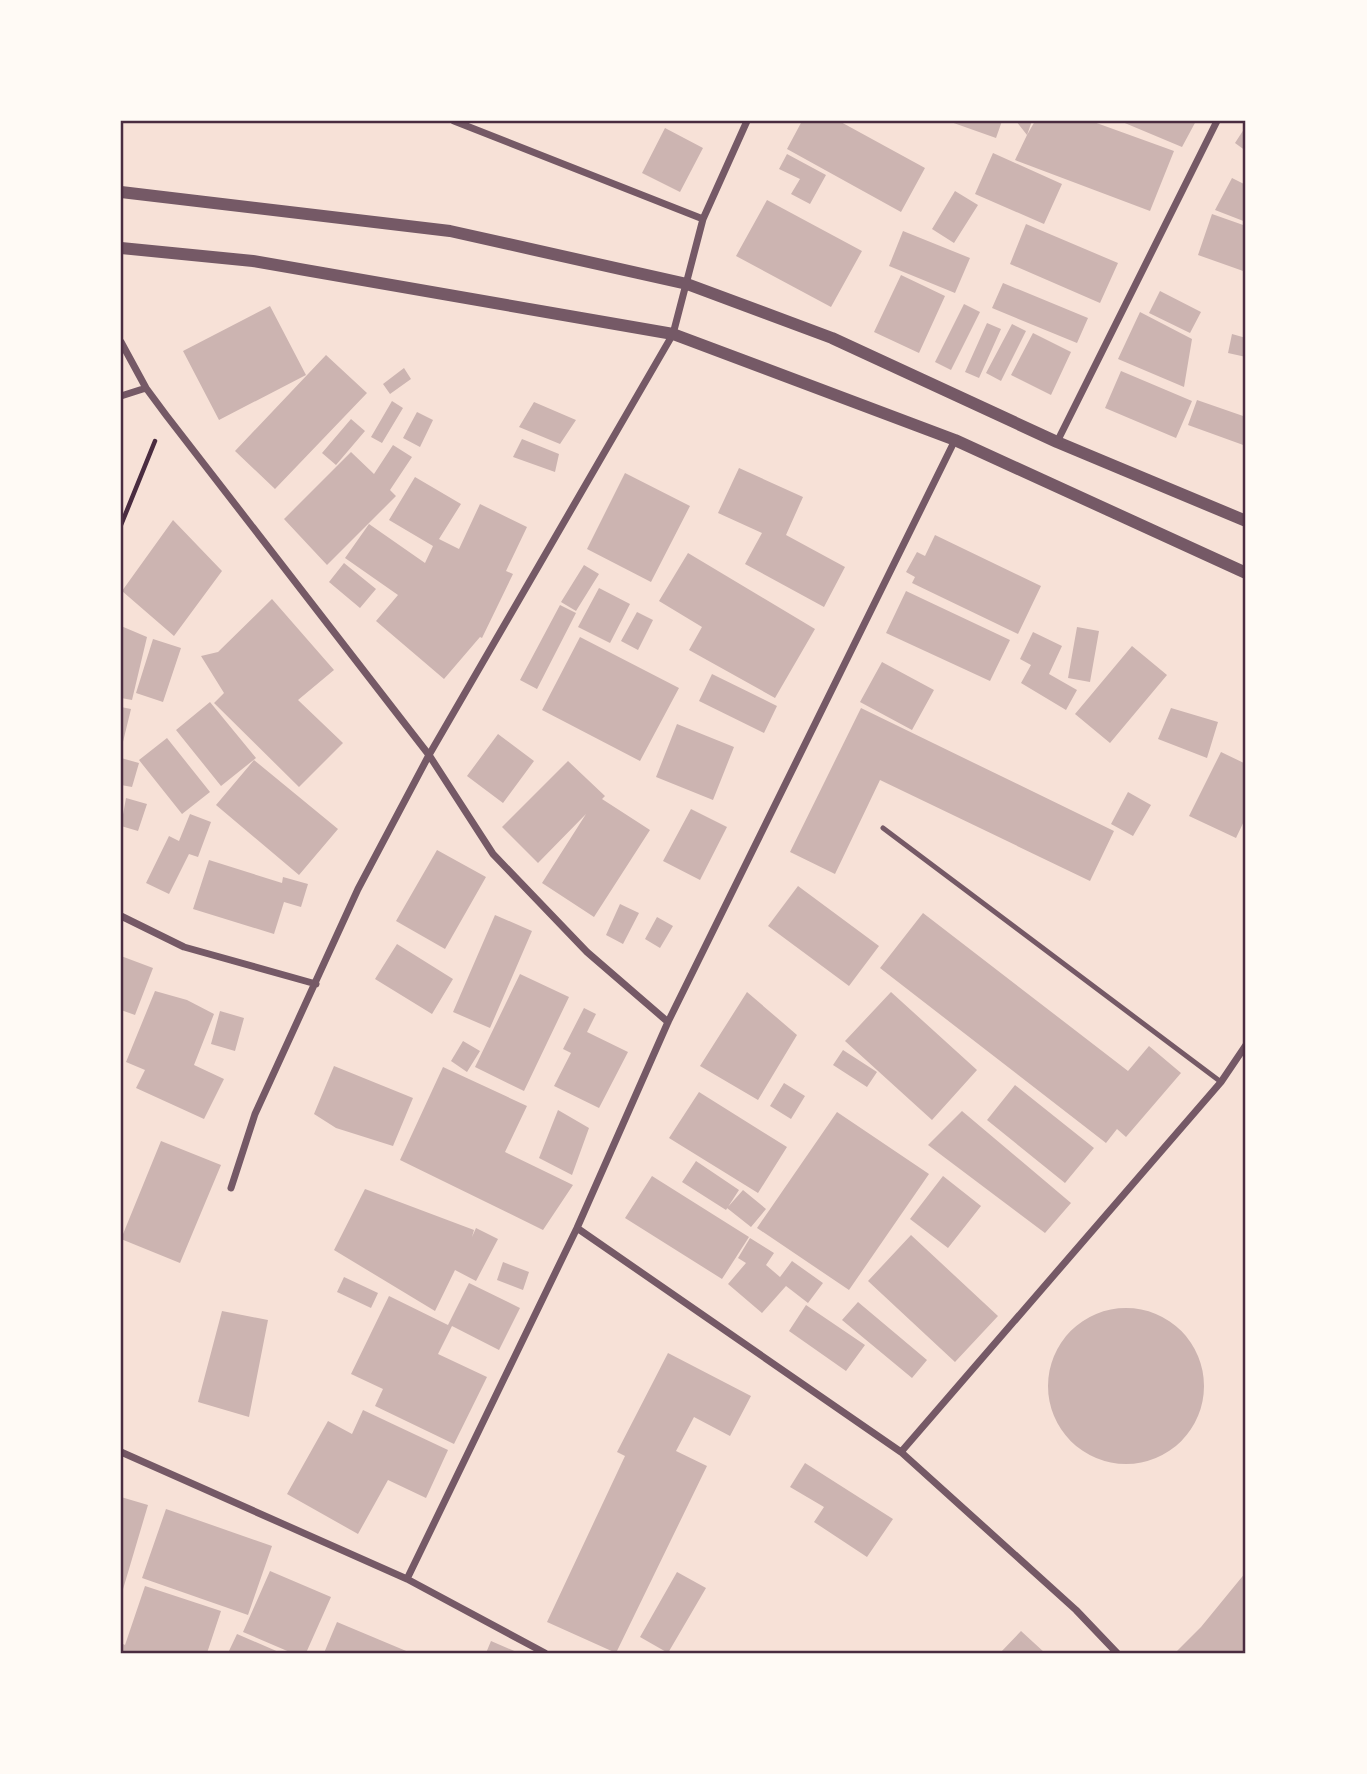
<svg xmlns="http://www.w3.org/2000/svg" width="1367" height="1774" viewBox="0 0 1367 1774" font-family="Raleway,sans-serif">
<style>
.building{fill:#ccb4b1}
.lines{fill:none;stroke-linecap:round;stroke-linejoin:round}
.path{stroke:#4a2c40;stroke-width:4.5}
.service{stroke:#755966;stroke-width:5}
.minor{stroke:#755966;stroke-width:7}
.tertiary{stroke:#755966;stroke-width:12}
.neatline{fill:none;stroke:#4a2c40;stroke-width:2.5}
</style>
<rect width="100%" height="100%" fill="#f7e1d7"/>
<path class="building" d="M802,121h37l86,47 -24,44 -114,-63z
M948,121h54l-6,17z
M1016,121h16l-5,14 8,-14h56l83,30 -24,60 -135,-51 12,-25z
M1120,121h76l-14,26z
M1246,126v25l-11,-8z
M665,128l38,20 -23,44 -38,-19z
M993,153l69,31 -18,40 -69,-30z
M787,154l39,21 -16,29 -19,-10 9,-15 -21,-10z
M1232,178l14,7v37l-31,-12z
M955,191l23,14 -24,38 -22,-14z
M767,200l95,51 -31,56 -95,-51z
M1212,214l34,12v46l-48,-17z
M1026,224l92,39 -18,40 -90,-39z
M903,231l67,27 -15,35 -66,-27z
M901,275l44,21 -26,57 -45,-21z
M1003,283l85,35 -11,25 -85,-35z
M1160,291l41,21 -11,21 -41,-20z
M964,304l16,8 -29,58 -16,-8z
M270,306l36,69 -87,45 -36,-69z
M1140,312l52,27 -8,48 -66,-28z
M987,323l14,6 -22,49 -14,-6z
M1012,324l14,7 -25,50 -15,-8z
M1033,333l38,19 -20,43 -40,-20z
M1232,334l14,4v19l-18,-4z
M326,355l41,38 -92,96 -40,-38z
M404,368l7,11 -21,15 -7,-10z
M1121,371l71,30 -16,37 -71,-30z
M1197,400l49,17v29l-58,-21z
M392,401l11,7 -21,35 -11,-6z
M534,402l42,18 -16,24 -41,-17z
M417,412l16,8 -13,27 -17,-9z
M351,419l14,12 -29,34 -14,-12z
M522,439l37,15 -4,18 -42,-15z
M393,445l19,12 -22,33 6,6 -69,69 -43,-46 67,-67 23,22z
M739,468l64,29 -17,38 59,32 -21,40 -79,-43 17,-31 -44,-20z
M625,473l65,33 -39,76 -64,-33z
M415,477l46,27 -22,35 20,10 21,-45 47,23 -21,44 7,3 -31,64 -2,-1 -36,42 -68,-58 22,-26 -53,-37 24,-34 56,39 8,-17 -44,-26z
M173,520l49,51 -48,65 -52,-45z
M935,535l106,51 -23,48 -106,-51 3,-6 -9,-5 11,-20 8,4z
M688,553l127,76 -40,69 -86,-48 13,-23 -43,-26z
M344,563l32,26 -16,19 -31,-26z
M584,565l15,9 -23,37 -15,-9z
M599,588l31,16 -20,39 -32,-16z
M906,591l104,49 -20,41 -104,-48z
M272,599l62,71 -36,30 45,43 -44,44 -85,-84 10,-10 -23,-37 17,-4z
M560,605l16,8 -39,76 -17,-9z
M637,612l16,8 -15,30 -17,-9z
M121,626l26,11 -15,63 -11,-2z
M1077,627l22,4 -9,51 -22,-4z
M1033,632l29,14 -13,28 28,16 -11,20 -45,-27 10,-18 -11,-6z
M580,637l99,51 -39,73 -98,-51z
M153,639l28,9 -18,54 -27,-9z
M1132,646l35,29 -57,68 -35,-29z
M882,662l52,28 -22,40 -52,-28z
M712,674l65,32 -13,27 -65,-32z
M210,702l46,56 -35,28 -45,-56z
M121,707l10,2 -9,37h-1z
M861,708l253,123 -24,50 -210,-101 -45,94 -45,-22z
M1171,708l47,14 -11,36 -49,-19z
M677,724l57,23 -21,53 -57,-23z
M498,734l36,27 -31,42 -36,-27z
M167,738l43,54 -28,22 -43,-54z
M1221,752l25,12v53l-10,21 -47,-22z
M121,758l18,5 -7,24 -11,-2z
M254,760l84,69 -39,46 -83,-70z
M568,761l37,35 -3,3 48,31 -56,87 -52,-34 44,-69 -48,49 -36,-36z
M1128,792l23,13 -18,31 -22,-12z
M126,798l21,6 -9,27 -17,-5z
M691,809l36,18 -27,53 -37,-19z
M190,814l21,8 -13,35 -9,-3 -20,40 -23,-11 23,-47 10,5z
M437,850l49,27 -41,72 -49,-28z
M209,860l73,23 1,-6 25,7 -7,23 -17,-5 -10,32 -81,-25z
M798,886l81,60 -30,40 -81,-60z
M620,904l19,9 -16,31 -17,-9z
M923,913l205,158 21,-25 32,27 -55,64 -9,-8 -11,14 -226,-175z
M495,915l37,16 -42,97 -37,-16z
M657,917l16,9 -13,22 -15,-9z
M397,944l56,35 -21,35 -57,-35z
M121,956l32,12 -18,47 -14,-5z
M520,974l49,23 -45,94 -49,-24z
M155,991l32,9 27,14 -20,51 30,14 -20,40 -68,-31 9,-18 -19,-8z
M747,992l50,43 -39,65 -58,-34z
M891,992l86,78 -45,50 -87,-79z
M584,1008l12,6 -9,18 41,20 -29,56 -45,-22 17,-33 -8,-4z
M220,1011l24,7 -9,33 -24,-7z
M463,1041l17,10 -13,21 -16,-11z
M843,1050l34,22 -10,15 -34,-22z
M334,1066l79,32 -20,48 -57,-18 -22,-14z
M443,1067l84,39 -22,46 68,33 -30,45 -143,-70z
M784,1083l21,13 -14,23 -21,-13z
M1015,1085l79,63 -29,35 -78,-63z
M699,1092l88,55 -29,46 -89,-55z
M558,1110l31,18 -17,47 -33,-17z
M962,1111l109,92 -26,30 -117,-88z
M837,1112l92,62 -80,116 -92,-62z
M161,1141l60,24 -41,98 -59,-24z
M696,1161l43,29 -13,20 -44,-28z
M652,1176l97,61 -27,42 -97,-61z
M943,1176l38,30 -33,42 -38,-29z
M365,1189l109,41 -2,7 4,-9 22,11 -22,42 -21,-11 -20,41 -101,-61z
M743,1190l23,19 -15,18 -24,-19z
M911,1235l87,81 -43,46 -87,-81z
M750,1238l24,15 -8,12 14,12 12,-16 31,22 -15,20 -22,-17 -24,27 -34,-29 18,-21 -8,-5z
M503,1262l26,10 -6,18 -26,-10z
M344,1277l34,16 -7,15 -34,-16z
M469,1283l51,25 -21,42 -47,-24 -14,28 49,23 -33,67 -79,-38 8,-17 -32,-15 38,-78 59,29z
M858,1302l69,58 -15,18 -70,-58z
M806,1305l59,40 -19,26 -57,-40z
M1048 1386a78 78 0 1 1 156 0a78 78 0 1 1-156 0Z
M222,1311l46,9 -19,97 -51,-15z
M668,1353l83,43 -21,40 -36,-19 -18,34 31,15 -91,187 -69,-31 78,-166 -8,-4z
M363,1410l85,40 -22,48 -38,-18 -30,54 -71,-40 41,-73 24,13z
M805,1463l88,56 -26,38 -53,-35 10,-15 -34,-20z
M121,1497l27,8 -27,91z
M166,1509l106,37 -24,69 -106,-37z
M270,1571l61,26 -25,56h-14l-49,-21z
M677,1572l29,16 -38,65 -28,-16z
M1246,1572v81h-71l26,-26z
M145,1586l76,25 -14,42h-86v-10l4,2z
M337,1622l74,31h-87z
M1021,1631l24,22h-45z
M237,1634l44,19h-53z
M491,1641l28,12h-33z"/>
<g class="lines">
<path class="path" d="M121,525l34,-84"/>
<path class="service" d="M883,828l338,254"/>
<path class="minor" d="M454,121l249,98
M121,342l25,46 20,27 263,340 64,99 94,98 81,70
M121,396l25,-8
M1057,442l160,-321
M121,916l63,31 132,37
M231,1188l24,-74 103,-225 71,-134 244,-421 30,-115 44,-98
M577,1228l324,224 175,158 41,43
M121,1452l286,127 138,74
M901,1452l320,-370 25,-37
M407,1579l170,-351 91,-206 287,-582"/>
<path class="tertiary" d="M121,192l329,39 237,53 145,54 225,104 189,79
M121,248l132,13 420,73 282,106 291,133"/>
</g>
<rect width="1367" height="1774" fill="none" stroke="#fffaf5" stroke-width="245"/>
<rect x="122" y="122" width="1122" height="1530" class="neatline"/>
</svg>
